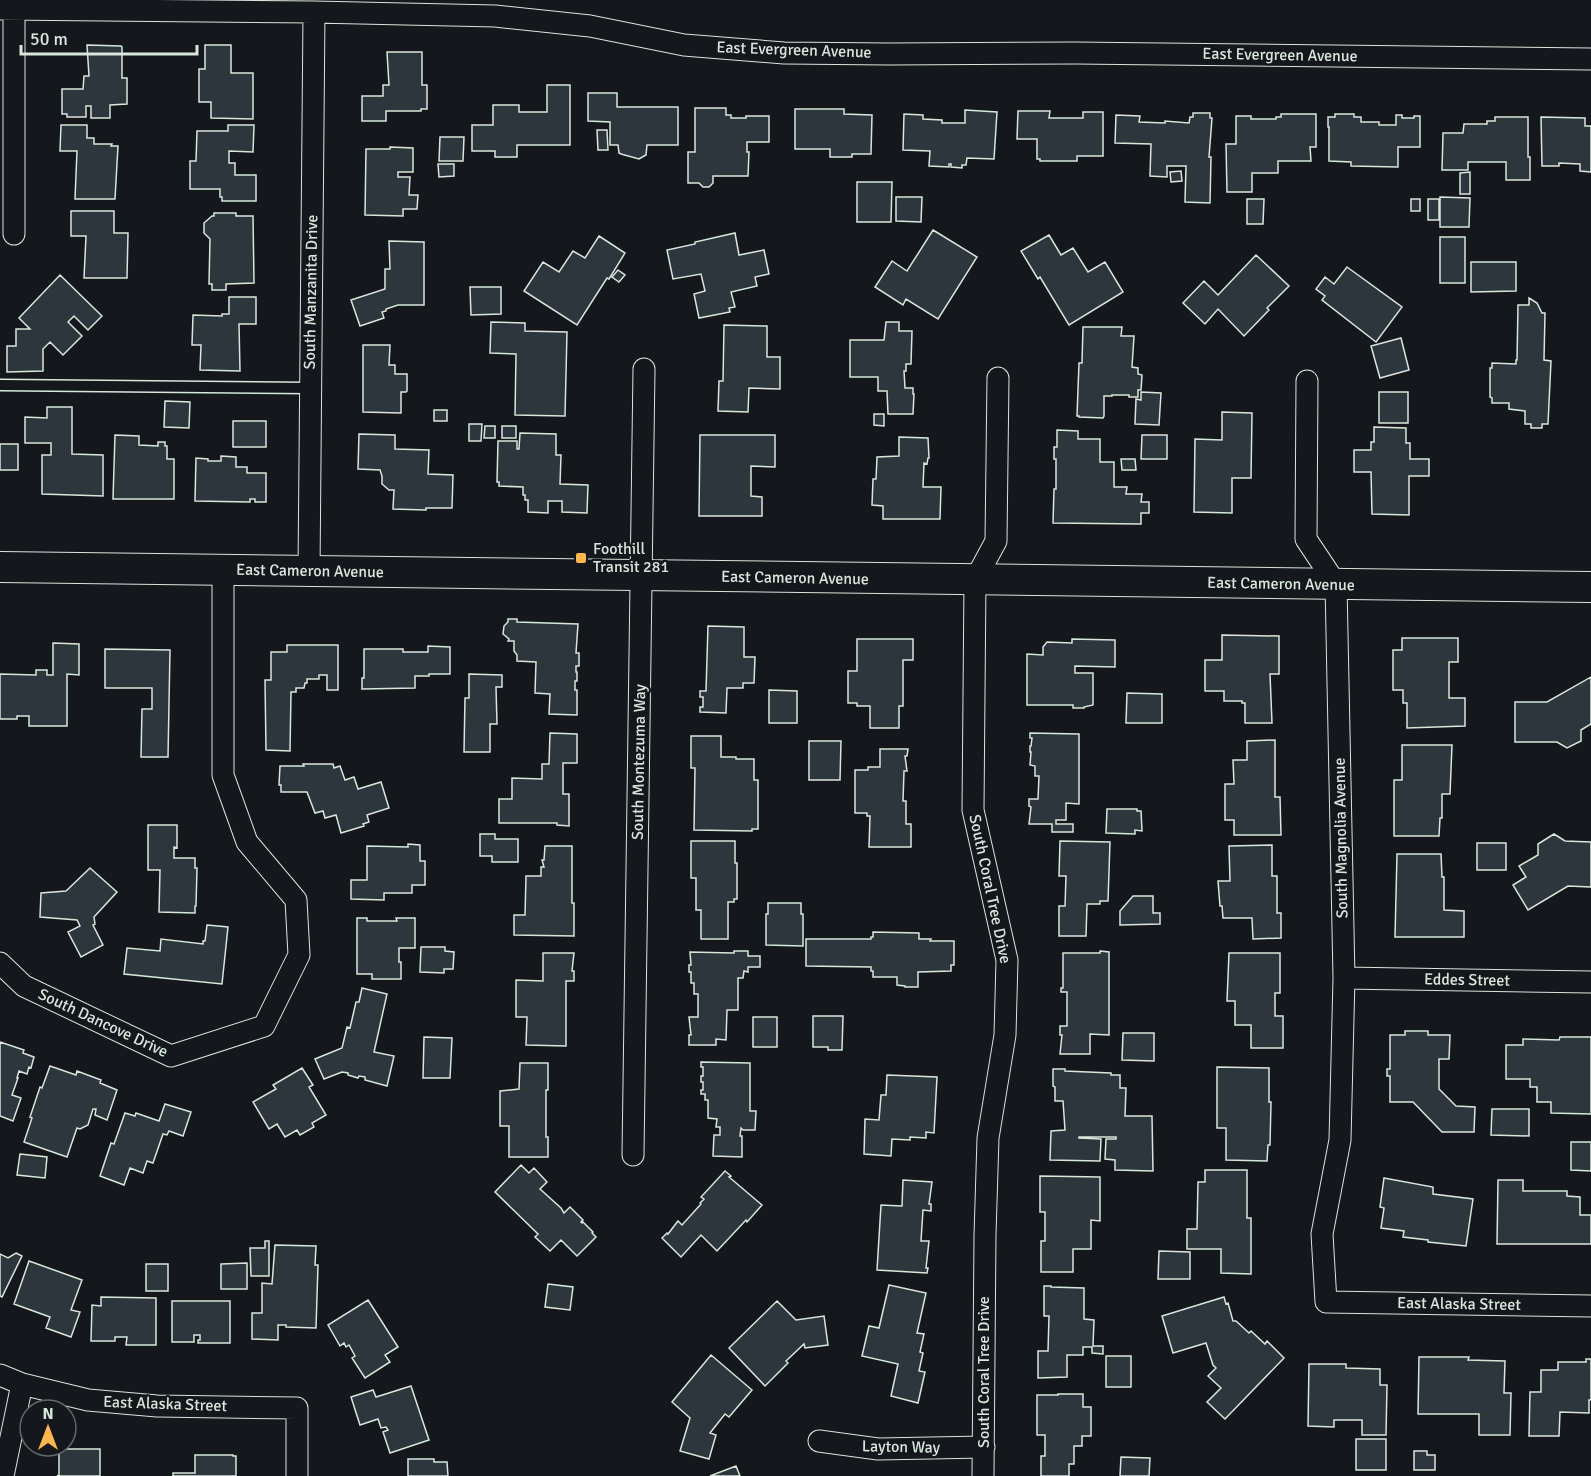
<svg xmlns="http://www.w3.org/2000/svg" width="1591" height="1476" viewBox="0 0 1591 1476" font-family="Signika,sans-serif">
<style>
.building{fill:#2c363c;stroke:#d8e6dc;stroke-width:1.5}
.lines{fill:none;stroke-linecap:round;stroke-linejoin:round}
.service-casing{stroke:#d8e6dc;stroke-width:13}
.minor-casing{stroke:#d8e6dc;stroke-width:23}
.secondary-casing{stroke:#d8e6dc;stroke-width:32}
.service{stroke:#14181c;stroke-width:10}
.minor{stroke:#14181c;stroke-width:21}
.secondary{stroke:#14181c;stroke-width:30}
.poi-dot{fill:#ffb74d;stroke:#14181c;stroke-width:2}
.labels{text-anchor:middle;dominant-baseline:central;stroke-width:4.5;stroke-linejoin:round;paint-order:stroke}
.street-label{font-size:16px;fill:#d8e6dc;stroke:#14181c}
.poi-label{font-size:16px;fill:#d8e6dc;stroke:#14181c;text-anchor:start}
</style>
<rect width="100%" height="100%" fill="#14181c"/>
<path class="building" d="M87,45l34,1 1,1v31h5v26l-17,1v13h-19v-12h-5v11h-19v-3h-5v-25h21l1,-13h5z
M205,45h26v28h22v46l-42,-1v-16h-12v-33h6z
M387,52h35v33h5v24h-6v2h-35v10h-24v-25h21v-11h6z
M547,85h23v60h-53v12h-22v-6h-23v-26h21v-20h26v7h28z
M588,93h29v14h61v38h-31l-1,10 -7,4 -18,-5 -2,-1 -1,-8h-8v-23l-22,-1z
M695,108h31v7h5v3h15v-2h23v26h-22v10h2l-1,24h-35v7l-4,4h-6l-4,-4h-11v-31h7z
M795,109h49v5l28,1 -1,39h-19v3h-22v-8h-35z
M965,110l32,2 -3,47 -27,-1 -1,7h-4v3l-11,-1v-3h-2v3l-20,-1 1,-15 -27,-1 1,-36 19,1v4l19,1v3h23z
M1018,111h32l-1,7h34v-6h20v44h-26v5h-37v-2h-3v-20h-20z
M1193,113h17v5h2l-3,39h2l-1,46 -25,-1 1,-36h-19v11l-17,-1 1,-32 -36,-1 1,-28 24,1 -1,6 26,1v-2l24,2 1,-6h3z
M1281,114h35v33h-6l1,14h-33v12h-26v19h-25l-1,-48h10v-28h15v3h25v-2h5z
M1335,114h19v3h7v5h18v3h17v-10h6v3h12v-2h6v31h-22v20l-47,-1v-4l-22,-1v-34h-1v-10h7z
M1495,117h33v40h2v23h-24v-18h-38v8h-26l1,-37h20l1,-9h23v-3h8z
M1541,117l44,1v8h6v46l-11,-1v-7l-21,-1v3h-17z
M61,125h26v13h7v6h18l-1,2h7l-3,53h-40l2,-48h-17z
M228,125h26l-1,27 -24,-1v12h6v12h21v26h-34v-4h-2v-8h-30v-28h6l1,-30h31z
M597,130h10l1,20h-10z
M440,137h24l-1,24h-24z
M390,147l23,1v24h-15v5h12l-1,18h9l-1,14h-14v7l-38,-1 1,-66h24z
M438,164h16v12l-15,1z
M1181,171l1,10 -11,1 -1,-10z
M1470,172v22h-10v-21z
M857,182h35l-1,40h-34z
M896,197h26l-1,25 -25,-1z
M1440,197l30,1 -1,29h-29z
M1247,199h17l-1,25h-16z
M1411,199h9v12h-9z
M1428,199h11v21h-11z
M71,211h43v22h14l-1,45h-43l2,-42h-15z
M214,213h22v3h17l1,67 -28,1v6h-14v-6h-3l1,-45 -6,-6v-10l8,-7h2z
M933,230l44,27 -39,62 -32,-20 -3,6 -28,-18 17,-26 15,10z
M735,233l4,22 25,-5 5,24 -14,3 2,9 -26,6 4,15 -6,1 1,4 -31,6 -5,-24 11,-3 -4,-17 -28,5 -6,-29 28,-6v-2z
M1049,235l12,20 12,-7 15,24 17,-10 18,30 -54,33 -29,-48 -2,2 -17,-28z
M599,236l26,17 -16,26 -2,-1 -30,47 -53,-34 19,-29 16,10 14,-21 12,7z
M1440,237h25v46h-25z
M389,241l35,1v63h-26l-12,4v2l-4,1 2,6 -24,8 -9,-26 34,-11v-20h5z
M1256,255l33,31 -22,22 2,2 -25,26 -26,-27 -13,15 -22,-21 21,-22 14,14z
M1471,262h45v29l-45,1z
M1347,267l55,40 -26,35 -54,-42 3,-4 -9,-7 9,-12 9,7z
M618,270l7,5 -6,7 -7,-5z
M60,275l42,41 -14,14 -14,-14 -6,6 14,14 -19,19 -13,-13 -7,7v22l-36,1v-26h9v-17h14l-11,-11z
M470,287h31v27l-30,1z
M229,297h27v27h-17l1,47 -40,-1 1,-25h-9l1,-30 29,1v-2h7z
M1529,298l8,5 5,10h3l-1,47 7,1 -3,63h-6v4h-11v-4h-6v-13l-16,-2v-6h-17v-5l-2,-1v-29h2v-5l24,1v-4h1l1,-55h11z
M491,322l34,1v8l42,1 -2,84 -50,-1 1,-61 -26,-1z
M886,322h13v9h13l-1,33h-5v7h-2l1,17h8v6h1l-1,20h-25l-1,-23h-9v-14h-28v-37h34z
M724,325l43,1v31h13v32l-31,-1 -1,24 -30,-1 1,-30h4z
M1083,327h39l-1,9h13l-2,31 6,1v6l4,1 -1,15h-3v7h-9v-2h-17v1h-8v20l-1,2 -24,-1v-1h-2l2,-53h3z
M1401,338l8,32 -29,8 -9,-32z
M363,345h27l-1,20h6v9h12v17l-1,1h-5v21l-38,-1z
M1141,392l20,1 -2,32 -24,-1 1,-25 5,1z
M1379,392h29v31h-29z
M165,401l25,1 -1,26 -25,-1z
M47,407h25v47l31,1v41l-61,-2v-39h9v-12h-26v-26l22,1z
M434,410h13v11h-13z
M1222,412l30,1 -1,65h-19v35l-38,-1 1,-73 27,1z
M874,414h10v12l-10,-1z
M233,421h33v26h-33z
M469,424h13l-1,17h-12z
M485,426h10v12h-11z
M502,426h14v12h-14z
M1374,427l32,1v15h4v16h19v17h-20v39l-37,-1 -1,-42h-17v-22h17v-8h3z
M1057,430l21,1v8h22v23h14v25h13l-1,7h16l-1,8h8v11h-8v11l-88,-1 1,-34h2v-30h-2v-12h3z
M520,433l36,1v21h5l-1,29 28,1 -1,28 -25,-1v-11h-14v12l-20,-1v-12h-3v-5h-2v-8l-24,-1v-4h-2l1,-41h19v8h2z
M359,434l36,1v14l34,1 -1,24 25,1 -1,33h-26v2l-33,-1 1,-19h-5l-7,-6v-8l-2,-6 -22,-1z
M115,435l24,1v9l19,1v-4h7v4h2v13h7v40h-61z
M700,435h75v32l-24,-1v30l11,1v19h-63z
M1142,435h25v24h-26z
M899,437l29,1 1,20h-1l-1,6 -3,-1 -1,24h18l-1,32h-57v-13l-11,-1 1,-26h3l1,-22 22,-1z
M0,444h18v26h-18z
M221,456l15,1v10h11v6h19v29h-11v-3h-5v3l-55,-1 1,-43 12,1v2h13z
M1121,459h14l1,11h-14z
M508,619h9v3l61,2 -2,29h3v13h-3v6h1v9h-2v9h2v25l-28,-1 1,-20 -15,-1 1,-31 -19,-1v-6l-3,-4v-10h-6l1,-2 -6,-5 1,-8 4,-4z
M708,626l36,1v30h11l-1,26h-11v5h-16l-1,25 -26,-1v-5h3v-10h-3v-6h6z
M1222,635l57,1v38h-9l2,49h-27v-20h-3v-2h-18v-10h-19v-31h17z
M1402,638h56v24h-9v36h16v28l-58,2v-25h-4v-13h-10v-40h9z
M857,639h56v21h-10v46h-4v22h-29v-22h-13v-3h-9v-32h9z
M1072,639l43,1v27l-40,-1v7h18v32l-9,2v1h-11v-3h-46v-51l16,1v-8l4,-5 25,1z
M53,643l26,1v31l-12,-1v52h-38v-10h-12v3h-17v-45l36,1v-5h11v5h6z
M287,645h51v45h-11v-15h-8v4h-12v4h-2l-1,5h-8v4h-5l-1,59 -24,-1 -1,-70h6v-28h16z
M428,646l22,1v27h-21v2h-14v12l-53,1v-11h2v-29h39v3h25z
M105,649l65,1 -2,107h-27l1,-48h10v-21h-47z
M469,674l33,1v12h-6l1,37h-7v28h-26l1,-54h4z
M1591,677v47l-10,6v11l-14,7 -10,-6h-42v-40h32z
M769,690l28,1v32h-28z
M1127,693l35,1v29h-36z
M550,733l27,1v29h-14v31h6v32l-12,-1v-2h-58v-24h13v-21l30,1v-15h7z
M1030,733l49,1v70l-13,-1v17h-10v4h17v8h-21v-8h-23l2,-17 -2,-1v-7h9l1,-23h-4v-10l-5,-1 1,-13h-1v-6h1l1,-8h-2z
M691,736h30v21h15v2h18v21h4v49h-6v2l-58,-1 1,-62h-4z
M1275,740v57h5l1,38h-47v-15h-9v-36h9l-1,-24h14v-19z
M809,741h32l-1,39h-31z
M1402,745h50l-2,49h-8v24h-2l-1,18h-45v-56h8z
M880,749h28l-1,7h-2l2,15h-3l-1,30h3v23h5v23h-42l1,-31h-3v-3h-12v-43h13v-3h12z
M303,764h30l1,4 6,-2 5,14 9,-3 4,12 23,-7 8,26 -22,7 2,7 -6,2 1,2 -23,7 -5,-18 -11,3 -2,-7 -8,2 -8,-21h-26v-7h-2l1,-19h24z
M1107,809h30v2h4l1,20 -7,-1v4l-29,-1z
M148,825h29v23l-3,-1v11h21v10h2l-1,38h-1v7l-36,-1 1,-42h-12z
M480,834h15v5h23v23h-26v-6h-12z
M1554,834l11,7 26,1v45l-23,-1 -40,24 -15,-25 13,-8 -7,-11 19,-11v-11z
M691,841h44v22h2v36h-3v3h-6v37h-27v-29h-5v-32h-5z
M1060,841l50,1 -2,59h-8v3h-13l-1,32h-27v-30h6l1,-30h-7z
M1477,843h29v27h-29z
M408,844l12,1v16h5v24h-13v8h-28v7l-33,-1v-19h16v-34l41,1z
M1272,845v31h5v37h4v25l-28,1 -1,-21h-29l-1,-12h-2l-2,-25h12l-1,-35z
M545,846h27v57h2v33l-60,-1v-20h11l1,-39h15v-9h3l-2,-7h2z
M1397,854h44l1,23h2v33l20,1v26h-69z
M90,868l27,24 -23,25 1,7 -2,1 10,20 -22,12 -13,-25 12,-6 -3,-6 -37,-3 1,-24 25,-2z
M1133,896h20v17h7v11l-40,1v-14z
M768,903h33v11h2v32l-37,-1v-31h2z
M357,918h10v3h30l-1,-3h19v30h-16v14h2v17h-29v-5h-15z
M207,925l21,2 -6,57 -98,-10 3,-26 33,3 1,-12 42,5v-3h2z
M873,932l46,1v6h12l-1,2h24v24h-3v6l-33,1v15h-13v-1l-8,-1v-8h-24v-6h-2v-4l-65,-1v-27h65v-2h2z
M421,947h24v4l9,1 -1,17h-9v4l-24,-1z
M734,951h14v5h12v11h-12v5l-4,-1 -1,7h-5v32h-11l-1,30 -10,-1v6h-27v-10h2l-2,-18h9v-23h-4v-11h-3v-11h-2v-7h2l-1,-13 44,1z
M1100,951l9,1v83l-19,-1v20h-30l2,-19h-2v-9h7v-34h-6v-4h2v-35h37z
M543,953h31l-2,18h2v10h-8v65l-40,-1 1,-28h-11v-37l27,1z
M1229,953h51v40h-5v23h8v32h-32v-23h-16v-24h-8z
M362,988l25,6 -13,58 20,4 -7,30 -22,-6v-3l-6,-1 -1,2 -10,-3v-2l-6,-1 -18,7 -9,-20 27,-11 5,-21 3,1 6,-26h3z
M813,1016h30l-1,34h-14v-3h-15z
M753,1017h24v30h-24z
M1405,1031h23v4h22l-1,24h-10v30l17,17 19,1 -1,25h-32l-29,-30h-23v-26h-3v-7h3v-34h15z
M1123,1033h31v28l-32,-1z
M424,1037l28,1 -2,40h-27z
M1560,1037h31v77l-40,-1v-11h-14v-15h-7v-8h-24v-34h17v-6l36,1z
M0,1042l24,8 -1,3 11,4 -3,11 -2,-1 -2,7 -8,-3 -2,7h1l-6,17 9,3 -8,23 -13,-5z
M701,1062l49,1v48h6l-1,19h-12l-2,-2 -1,8h2v21l-29,-1 1,-21h6v-8h-4l1,-8 -9,-1v-18h-3v-6h-4v-4h2v-8h-2v-6h2v-9h-2z
M520,1063h28v27h-2v47h2v20h-39v-31h-9v-35l19,-2z
M50,1066l26,9 1,-4 24,9 -1,3 17,7 -10,30 -12,-5 1,-6h-3l-5,16 -8,4 -3,-1 -10,29 -43,-15 8,-24 -2,-1 10,-30 2,1z
M1217,1067l52,1v34h2l-1,43h-2l-1,16 -41,-1v-32h-9z
M302,1068l11,17 -4,2 17,28 -14,8 2,4 -14,8 -3,-5 -12,7 -8,-13 -8,5 -16,-27 23,-13 -3,-4z
M1053,1069h12v2l46,2v2h9v13h6l-1,28h27l1,55 -38,-1v-10l-10,-1 1,-20h10v-2h-37v1l22,1 -1,22 -50,-1 1,-29 14,-1 -2,-29h-8v-14l-2,-1z
M887,1075l50,2 -3,56 -8,-1v6l-16,-1v3l-18,-1 -1,17 -27,-2 1,-35 14,1 2,-25h5z
M165,1104l26,8 -8,24 -14,-5 -2,4 -4,-1 -10,29 -6,-2 -4,12 -13,-5 -6,17 -24,-9 11,-33 3,1 11,-31 10,3 1,-3 23,8z
M1492,1109h37v27l-38,-1z
M1571,1142h20v29l-20,-1z
M20,1154l27,3 -2,21 -28,-3z
M521,1165l8,8 5,-5 13,14 -7,7 21,19 3,5 6,-6 13,13 -2,2 1,1 1,-1 10,10 -1,1 4,4 -19,19 -16,-16 -11,11 -15,-14 3,-3 -43,-42z
M1205,1170h42v48h4v56l-30,-1v-24h-34v-20h10l1,-47h7z
M725,1171l6,5 -2,1 33,28 -15,17 -1,-2 -29,31 -16,-16 -20,22 -19,-19 5,-5 1,1 10,-13 4,4 19,-21 -1,-1 4,-4 -3,-2z
M1040,1176l60,1v44l-9,-1v29h-18v23h-32v-31h4v-29h-5z
M1384,1178l49,9v7l40,5 -7,47 -38,-4v-2l-25,-3 1,-6 -23,-3 3,-20 -4,-1z
M903,1180l29,2 -3,22h2v7l-8,-1 -2,31h8l-3,27h2l-1,5 -50,-3 4,-65 21,1z
M1498,1180h25v11h44v5l13,1v18h11v29h-94z
M265,1241h4v35h-18l-1,-28h15z
M275,1245l41,1 -1,19h3l-2,63 -30,-1v-2h-8v15l-26,-1v-26h10v-30l10,1z
M1159,1251l31,1v27h-32z
M16,1253l6,3 -20,41 -2,-1v-42l8,4z
M29,1261l53,19 -11,30 9,2 -9,25 -25,-9 4,-11 -36,-13z
M247,1263v26h-26v-25z
M146,1264h22v27h-22z
M548,1284l25,3 -3,23 -25,-3z
M889,1285l37,8 -9,40 7,1 -4,18 3,1 -4,18 6,1 -7,31 -27,-7 7,-32 -36,-8 7,-30 10,2z
M1044,1286h7v1l33,1v31l10,1 -1,26h10v8l-11,-1v-6h-9v8h-16v22l-29,1v-27h10l1,-35h-5z
M101,1297l55,1v47h-30l1,-8h-12v4h-24l1,-36 9,1z
M1224,1297l2,7 2,-1 5,18h3l13,12 2,-2 14,13 2,-3 17,17 -59,61 -18,-17 14,-14 -13,-12 8,-8 -3,-3 -7,-22 -33,10 -11,-37z
M368,1300l30,47 -13,8 5,7 -25,16 -13,-20 3,-2 -6,-11 -3,2 -2,-4 -4,3 -12,-21z
M172,1301h58v42h-32v-3h2v-5h-6v7h-22z
M777,1301l19,19 28,-4 4,29 -23,3 -1,-4 -18,17 2,2 -23,23 -36,-38z
M711,1355l41,35 -23,27 -4,-3 -15,19 6,2 -7,24 -29,-8 10,-33 -18,-16z
M1106,1356h25v31h-25z
M1419,1357h50l-1,3 37,1 -1,32h7l-1,42h-31v-21h-61z
M1586,1359h5v41h-2v13l-29,-1 -1,24h-30l1,-44h11v-22h17v-8h28z
M1309,1364h37v4l34,1v16h7l-1,50h-24v-15h-28v7l-26,-1z
M411,1386l18,54 -39,13 -7,-21 5,-2 -2,-3 -5,1 -3,-9 -18,6 -9,-28 22,-7 3,7z
M1058,1394h25v13h8v29h-9v10h-8v18h-5v12h-28v-20h4v-21h-8v-40h21z
M1356,1439h30v31h-30z
M59,1449h41v27h-43l2,-1z
M1414,1451h13v4h8v15h-21z
M195,1455h38v1h3v20h-63v-3h22z
M1121,1457l29,1 -1,18h-29z
M408,1459h26v3h13l1,14h-40z
M736,1466l4,10h-30z"/>
<g class="lines">
<g class="service-casing">
<path id="service" d="M0,385l310,3"/>
</g>
<g class="minor-casing">
<path id="minor" d="M0,9l314,3 181,4 95,10 94,19 100,8 105,1 186,-1 516,6
M14,9v225
M1307,381l-1,158 30,45 8,394 -4,162 -18,94 4,68 265,4
M309,572l5,-560
M0,963l24,23 147,70 93,-30 35,-71 -3,-55 -49,-58 -24,-67v-205
M1344,978l247,4
M633,1155l11,-786
M0,1375l22,9 66,16 69,6 140,2v68
M819,1441l59,8 106,-2
M3,1476l19,-92
M983,1476l2,-241 3,-97 17,-103 2,-75 -34,-150 2,-230 21,-39 2,-163"/>
</g>
<g class="secondary-casing">
<path id="secondary" d="M0,567l1591,20"/>
</g>
<use href="#service" class="service"/>
<use href="#minor" class="minor"/>
<use href="#secondary" class="secondary"/>
</g>
<rect class="poi-dot" x="575" y="552" width="12" height="12" rx="3"/>
<g class="labels">
<g class="street-label">
<text transform="translate(794 50) rotate(2)">East Evergreen Avenue</text>
<text transform="translate(1280 55) rotate(1)">East Evergreen Avenue</text>
<text transform="translate(311 292) rotate(-89)">South Manzanita Drive</text>
<text transform="translate(310 571) rotate(1)">East Cameron Avenue</text>
<text transform="translate(795 578) rotate(1)">East Cameron Avenue</text>
<text transform="translate(1281 584) rotate(1)">East Cameron Avenue</text>
<text transform="translate(639 762) rotate(-89)">South Montezuma Way</text>
<text transform="translate(1341 838) rotate(-91)">South Magnolia Avenue</text>
<text transform="translate(990 889) rotate(78)">South Coral Tree Drive</text>
<text transform="translate(1467 980) rotate(1)">Eddes Street</text>
<text transform="translate(103 1023) rotate(25)">South Dancove Drive</text>
<text transform="translate(1459 1304) rotate(1)">East Alaska Street</text>
<text transform="translate(984 1372) rotate(-90)">South Coral Tree Drive</text>
<text transform="translate(165 1404) rotate(2)">East Alaska Street</text>
<text transform="translate(901 1447) rotate(1)">Layton Way</text>
</g>
<g class="poi-label">
<text x="593" y="549">Foothill<tspan x="593" dy="18">Transit 281</tspan></text>
</g>
</g>
<g transform="translate(48 1428)"><circle r="28" fill="#14181c" stroke="#626a69" stroke-width="1.5"/>
<path d="M0-4.5L10 22L0 15L-10 22Z" fill="#ffb74d"/>
<text y="-9" font-size="16" font-weight="bold" text-anchor="middle" fill="#d8e6dc">N</text>
</g>
<path d="M21 45v9h176v-9" fill="none" stroke="#d8e6dc" stroke-width="3"/>
<text x="30" y="45" font-size="18" fill="#d8e6dc" stroke="#14181c" stroke-width="4.5" paint-order="stroke">50 m</text>
</svg>
